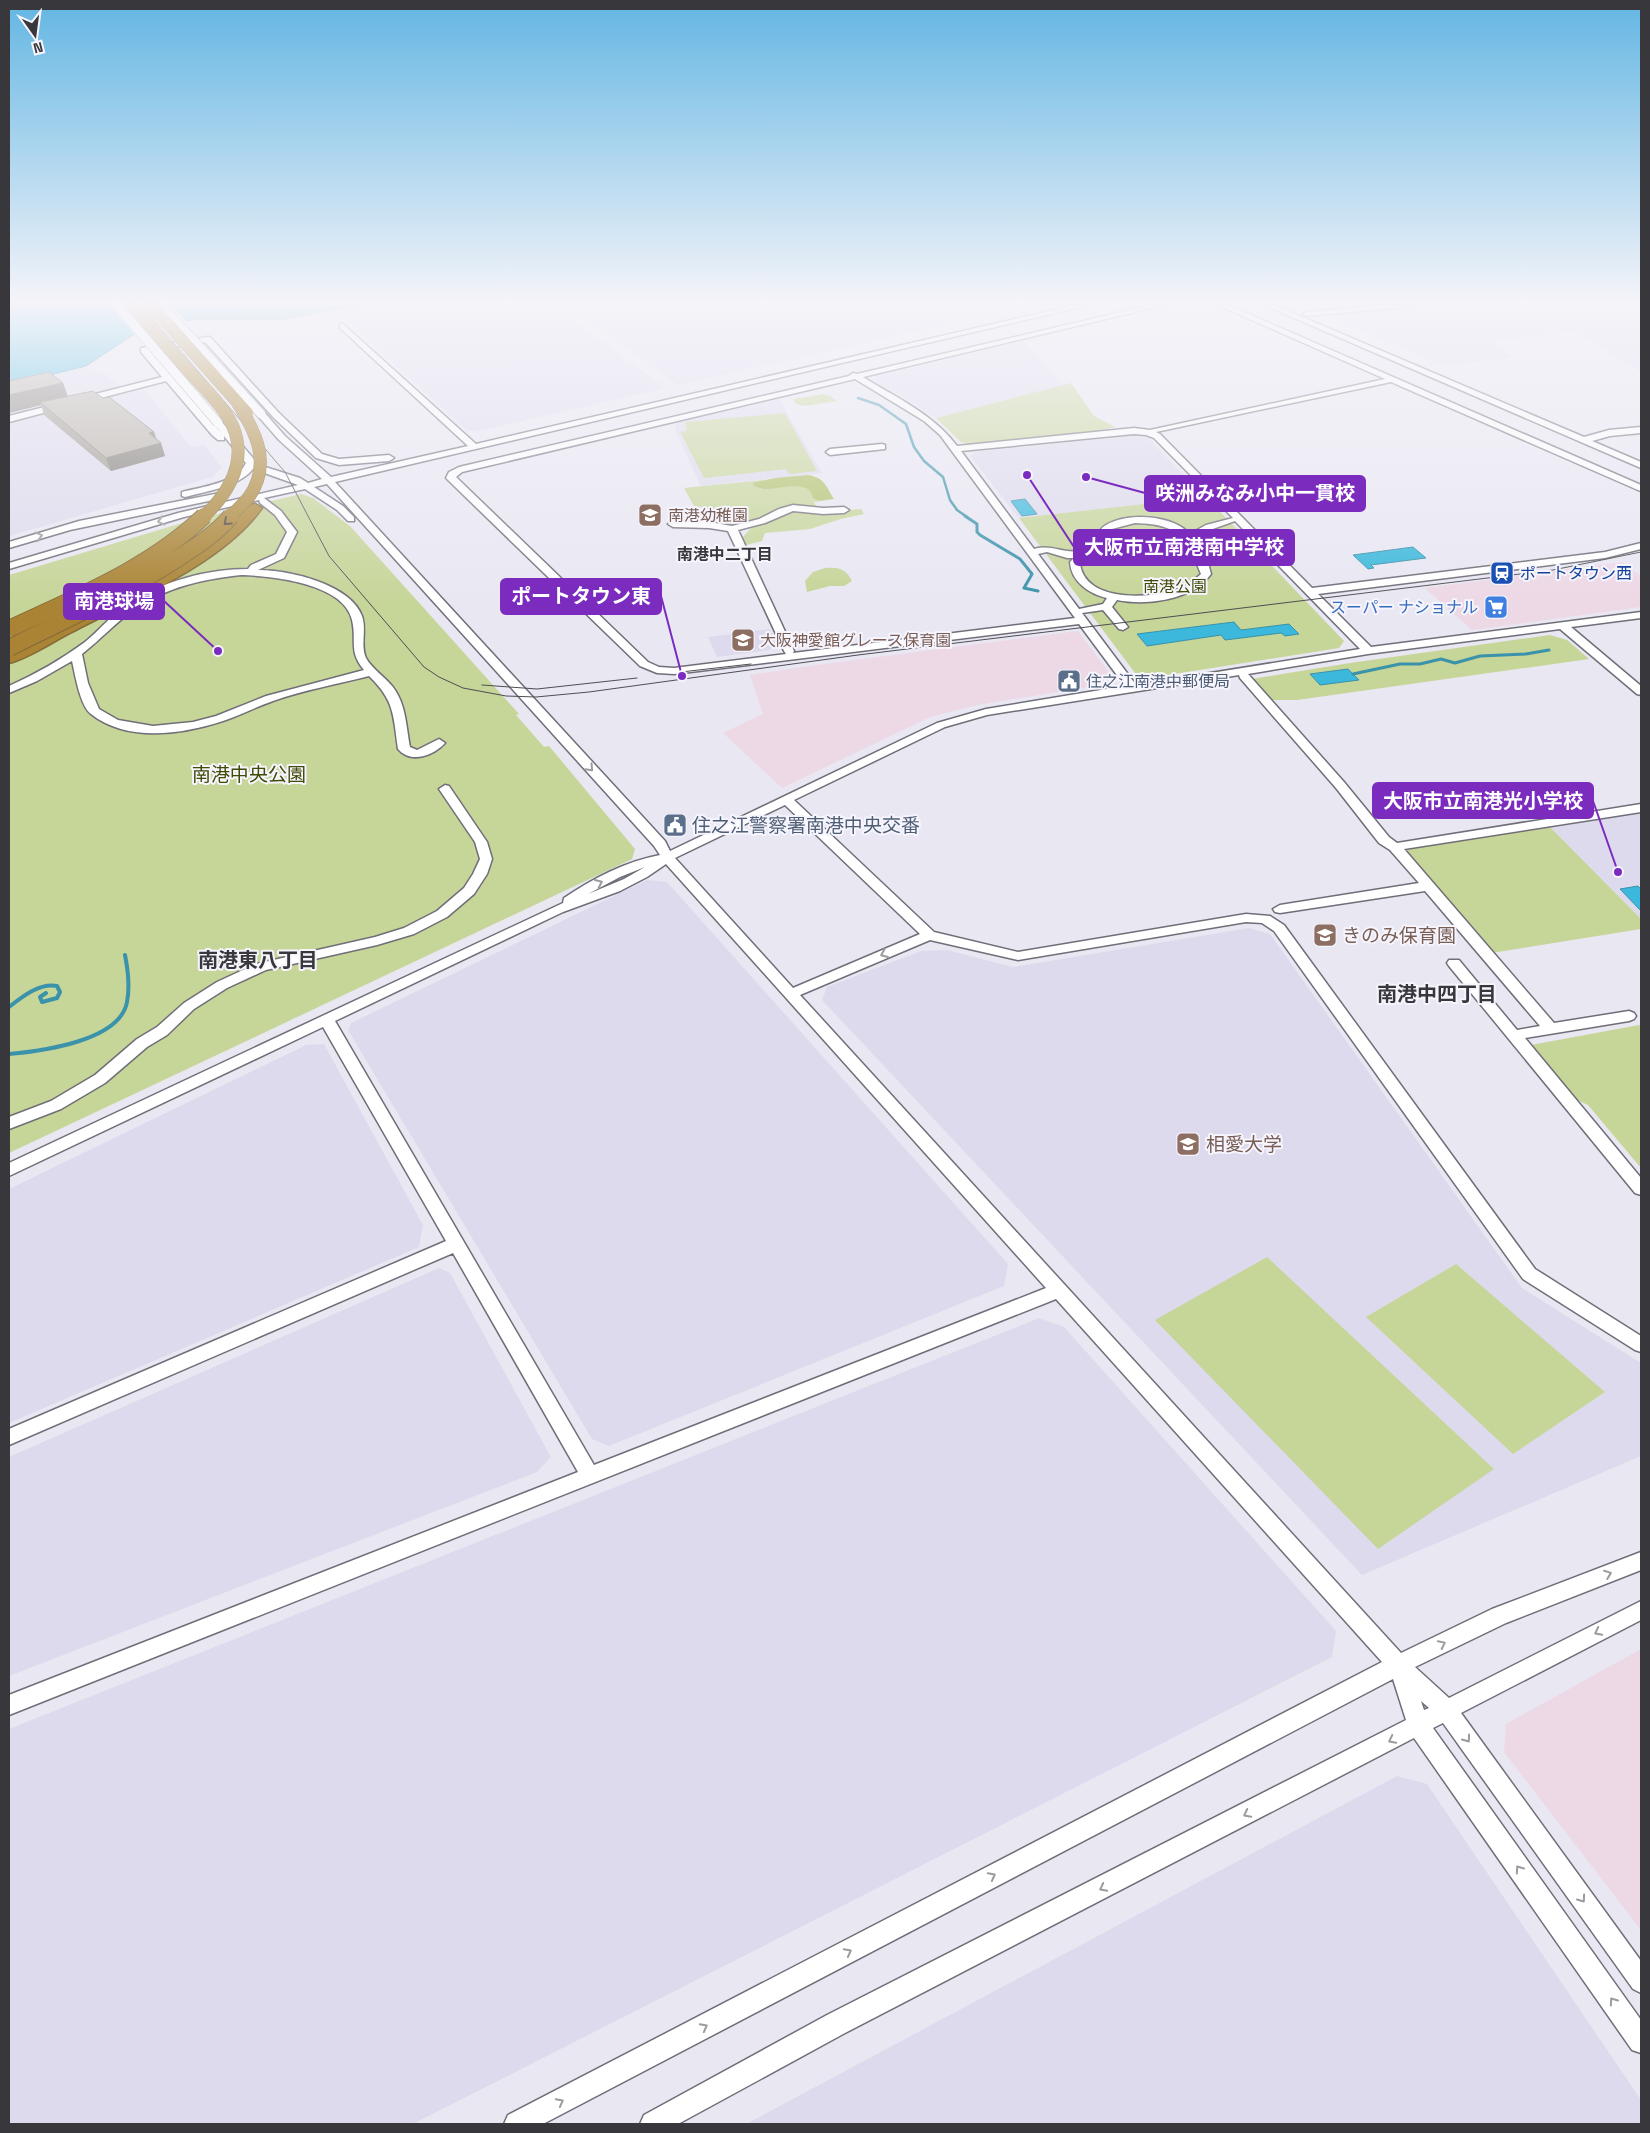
<svg xmlns="http://www.w3.org/2000/svg" width="1650" height="2133" viewBox="0 0 1650 2133" font-family="'Space Grotesk','Noto Sans JP',sans-serif">
<style>
.commercial{fill:#edd8e6}
.built{fill:#dedaed}
.green{fill:#c6d598}
.forest{fill:#aec167}
.water{fill:#3bb8db;stroke:#3a92ab}
.pier{fill:#e9e7f2}
.lines{fill:none;stroke-linecap:round;stroke-linejoin:round}
.stream-far2{stroke:#3a92ab;stroke-width:2.5}
.stream-far1{stroke:#3a92ab;stroke-width:3}
.stream{stroke:#3a92ab;stroke-width:4}
.minor-casing{stroke:#706e78;stroke-width:3}
.highway-casing{stroke:#826937;stroke-width:3}
.minor{fill:#fff;fill-rule:evenodd}
.highway{fill:#aa8434;fill-rule:evenodd}
.tram{stroke:#4e4e53;stroke-width:1}
.minor-bridge-casing{stroke:#706e78;stroke-width:10;stroke-linecap:butt}
.highway-bridge-far1-casing{stroke:#826937;stroke-width:13;stroke-linecap:butt}
.highway-bridge-casing{stroke:#826937;stroke-width:18;stroke-linecap:butt}
.minor-bridge{stroke:#fff;stroke-width:9}
.highway-bridge-far1{stroke:#aa8434;stroke-width:12}
.highway-bridge{stroke:#aa8434;stroke-width:16}
.wall{fill:#9a958c}
.shaded-wall{fill:#7d7972}
.building{fill:#b3ada3;stroke:#7d7972}
.oneway{stroke:#9c9c9e}
.oneway2{stroke:#4f473a}
.labels{text-anchor:middle;dominant-baseline:central;stroke-width:4;stroke-linejoin:round;paint-order:stroke}
.far-education-label{font-size:16px;fill:#785e54;stroke:#f6f4fd;text-anchor:start}
.far-neighbourhood-label{font-size:16px;font-weight:bold;fill:#38383c;stroke:#f6f4fd}
.far-transit-label{font-size:16px;fill:#164399;stroke:#f6f4fd;text-anchor:start}
.far-park-label{font-size:16px;fill:#404b05;stroke:#f6f4fd}
.far-shop-label{font-size:16px;fill:#366cbe;stroke:#f6f4fd;text-anchor:end}
.far-service-label{font-size:16px;fill:#4e5e75;stroke:#f6f4fd;text-anchor:start}
.park-label{font-size:19px;fill:#404b05;stroke:#f6f4fd}
.service-label{font-size:19px;fill:#4e5e75;stroke:#f6f4fd;text-anchor:start}
.education-label{font-size:19px;fill:#785e54;stroke:#f6f4fd;text-anchor:start}
.neighbourhood-label{font-size:20px;font-weight:bold;fill:#38383c;stroke:#f6f4fd}
.leader{fill:none;stroke:#7b2cbf;stroke-width:2}
.callout-dot{fill:#7b2cbf;stroke:#f6f4fd;stroke-width:2}
.callout{fill:#7b2cbf;stroke:#7b2cbf;stroke-width:2}
.callout-label{font-size:20px;text-anchor:middle;font-weight:bold;fill:#fff}
</style>
<rect width="100%" height="100%" fill="#e9e7f2"/>
<path class="commercial" d="M1622,562l19,14v31l-169,23 -47,-42z
M1078,631l34,46 -6,7 -129,21 -47,12 -148,71 -59,-55 40,-19 -13,-39 59,-9z
M1641,1649v281l-137,-178 2,-28z"/>
<path class="built" d="M363,305h188l115,83 -188,43 -12,-1 -131,-120z
M565,305h468l-355,80z
M1300,305h78l-56,5z
M1431,305h210v67l-95,-57 27,17 -85,9 24,17 -68,7 -111,-46 3,-5z
M1024,341l40,44 -128,33 -62,-38 3,-4z
M87,367l17,6 16,14 -111,28v-29z
M144,389l47,58 13,-2 18,22 -10,10 -203,59v-113z
M779,399l43,74 -121,13 -26,-55 1,-8z
M1136,435l12,3 58,59 -187,21 -49,-62 5,-4z
M770,629l7,14 -8,7 -52,7 -9,-20z
M1641,811v108l-93,-94z
M647,880l20,2 341,382 -4,22 -395,160 -17,-7 -244,-409 3,-7z
M1249,928l21,6 252,354 119,75v93l-279,119 -540,-575 5,-13 94,-36 26,-1 66,17z
M324,1044l99,181 -4,22 -410,176v-234l297,-144z
M439,1268l11,5 101,184 -14,15 -528,204v-219z
M1039,1318l25,9 272,304 -4,26 -919,467h-404v-395z
M1397,1776l30,8 214,316v24h-895z"/>
<path class="green" d="M1071,383l23,33 21,11 -22,5 -121,13 -11,-3 -25,-24z
M824,394l6,2 7,5 -32,5 -9,-2 -3,-5z
M785,413l32,58 -28,3 -3,-5 -82,9 -24,-46 7,-1 -2,-9z
M803,476l16,26h-5l2,4c-7,2 -15,-2 -23,1 -20,6 -54,26 -73,15 -4,-15 -12,-13 -26,-16l-10,-18z
M301,494l12,4 37,28 169,188 -3,1 28,32 5,-1 86,103 -3,10 -623,294v-578l183,-55z
M1206,497l138,144 -5,7 -190,30 -14,-5 -116,-155z
M861,509l3,5 -23,5 -31,10 -45,4 -3,8 -16,4 -4,-7 8,-9 33,-16 16,-2 21,2z
M825,568c14,-1 21,1 27,13l-8,5h-14l-23,6 -2,-11 8,-9z
M1550,635l17,5 22,19 -292,41h-25l-20,-21 98,-16z
M1548,825l93,94v10l-150,24 -86,-100 7,-7z
M1639,1025l2,2v141l-53,-63 -11,-5 -46,-55z
M1267,1257l227,212 -116,80 -223,-229z
M1456,1264l149,128 -92,62 -147,-137z"/>
<path class="forest" d="M808,475c17,3 17,10 26,24l-14,2 -7,-3c-3,-20 -35,-8 -47,-9 -4,0 -8,-2 -12,-3l-1,-3 22,-5z"/>
<path class="water" d="M9,305h352l-76,14h-90l-62,16 -47,31 -77,19z
M1025,499l12,15 -15,2 -11,-15z
M1413,547l13,11 -55,7 3,3 -6,1 -15,-14z
M1234,622l7,8 48,-6 10,10 -14,2 -4,-3 -56,7 -4,-5 -74,11 -10,-12z
M1348,669l11,11 -39,5 -10,-11z
M1638,886l3,3v22l-21,-22z"/>
<path class="pier" d="M110,305h61l17,18 -51,14z"/>
<g class="lines">
<path class="stream-far2" d="M858,398l21,7 27,19 8,23 10,14 19,16 7,23 7,10 10,7"/>
<path class="stream-far1" d="M965,516l12,8v8l3,3 40,24 12,15 -8,14 14,3
M1353,674l47,-10h20l21,-5 14,4 25,-7 46,-2 23,-4"/>
<path class="stream" d="M9,1007c14,-11 30,-24 48,-21l3,6 -3,6 -15,4 -2,-5 6,-4
M9,1054c33,-3 111,-13 118,-52 3,-15 1,-32 -2,-47"/>
<g class="minor-casing">
<path id="minor" d="M1075,305h14l-754,177 330,359 5,10 267,-128 49,-14 139,-23 -46,-62 -405,50 -17,-1 -17,-7 -192,-186 -2,-2 3,-6 10,-5 390,-91 4,-3 4,1 294,-69h14l-302,72c34,21 70,37 94,69l177,-18 16,2 235,-51 -167,-74h10l413,180v6l-3,-1 -247,-108 -235,50 4,2 152,154 293,-36 36,-9v6l-36,9 -287,36 53,53 270,-35v6l-70,9 70,59v9l-4,-1 -77,-65 -192,25 -120,20 96,108 45,55 8,6 244,-39v8l-237,37 150,174 75,-12 5,2 2,3 -2,3 -5,2 -104,17 116,140v17l-6,-2 -186,-227 -2,-3 2,-3h10l58,70 23,-4 -115,-135 -145,22 -5,-1 -2,-3 7,-4 139,-22 -29,-33 -11,-7 -43,-55 -96,-110 -1,-3 -252,40 -42,12 -151,73 140,132 84,20 228,-38 24,2 14,9 251,344 106,67v16l-6,-2 -112,-71 -249,-348 -12,-8 -16,-1 -228,38 -88,-20 -130,55 601,658 91,-44 149,-57v18l-135,53 -91,44 34,31 192,-97v19l-180,93 180,248v32l-8,-4 -190,-266 -10,5 208,292v33l-9,-3 -218,-312 -569,295 -167,91h-38l4,-9 183,-100 579,-295 -13,-41 -850,445h-39l4,-9 874,-453 -326,-363 -1047,416v-20l569,-223 -125,-219 -444,192v-16l437,-188 -123,-214 -314,149v-13l554,-260 1,-5c30,-20 60,-36 96,-43l-6,-9 -327,-362 -13,3 29,19 11,11v4h-6l-11,-11 -32,-21 -41,9 17,13 16,21 -13,26 -26,12c31,0 92,14 104,46 5,14 -2,29 4,42 6,11 18,18 26,28 14,17 14,40 18,61l7,3 22,-11 6,4c-12,13 -34,21 -47,6 -5,-34 -3,-48 -29,-73 -31,8 -65,14 -96,25 -17,6 -33,14 -50,20 -40,13 -95,22 -132,-7 -11,-8 -16,-40 -19,-53l-35,20 -28,12v-7c27,-12 53,-27 76,-44 15,-12 27,-28 43,-38 34,-23 80,-35 120,-35l3,-4 25,-11 11,-22 -12,-17 -15,-12 -1,-3 -75,17 -175,52v-6l169,-50 120,-28 -45,-16c-15,18 -46,22 -68,28l-3,-1v-4c19,-5 55,-9 64,-29l-31,-38v-4h6l38,44 41,13 8,5 14,-4 -43,-39 -21,-24v-4h6l21,24 46,41 137,-31 -128,-118v-4h3l133,120zM855,379l69,42 16,14 135,183 -282,35 1,-2 -56,-121 27,-7 28,-12 30,3 21,-1 5,-3 -5,-3 -21,1 -30,-3 -14,4 -20,10 -27,7 -23,-4 -36,-1 -5,3 5,3 36,1 19,3 56,120 2,3 -112,14 -15,-1 -11,-5 -192,-185 6,-5zM1134,434l12,1 8,3 79,80 -27,7 -16,9c-18,-19 -61,-22 -84,-9 -11,6 -12,24 -26,26 -17,3 -28,-7 -46,-2l-73,-98zM1235,521l125,128 -224,36 -54,-72 21,-3 16,19 4,1 5,-3 -16,-20 5,-7c30,6 75,0 94,-26l-3,-11 -13,-22 12,-10zM1135,523c23,1 42,3 54,25l-39,-10 -44,-1 6,-8zM1125,542c25,1 47,5 69,15l7,17c-5,4 -9,9 -15,12 -27,13 -102,19 -106,-23l23,-19zM1047,552l20,6h7l-4,4c1,20 20,32 37,36l-4,6 -24,5 -41,-55zM241,575c30,1 103,8 111,45 5,21 -4,31 12,50l-98,26 -50,20 -23,6 -40,4 -35,-6 -19,-11 -11,-26 -6,-29c18,-14 34,-32 53,-45 31,-22 69,-30 106,-34zM785,805l135,129 -127,54 -118,-130zM666,864l380,424 -452,177 -259,-444 228,-109 57,-21 27,-14zM645,867l-21,12 -36,15 32,-17zM1421,1701l8,7 -5,2z
M1264,305h10l310,132 25,-7 32,-3v6l-31,3 -18,5 49,21v6z
M1380,305h29l-4,2 -98,9 -4,-2 4,-2z
M207,337h3l69,76 43,41 17,5 50,-4 5,3 -5,3 -50,4 -23,-7 -43,-41 -68,-75 -55,9 74,85v4h-6l-6,-5 -46,-54 -157,41v-6l153,-39 -21,-25v-4z
M882,444l3,1v4l-55,6 -4,-3 4,-3z
M220,493l3,1v4l-153,32 -61,18v-6l70,-21z
M445,785l4,1 38,56 5,17 -5,15 -13,20 -27,23 -33,17 -37,11 -111,25 -39,18 -33,21 -27,26 -20,12 -42,36 -44,26 -52,20v-12l42,-16 44,-26 42,-36 20,-12 27,-24 33,-21 39,-18 119,-27 29,-9 33,-17 27,-23 9,-14 7,-15 -5,-17 -36,-53z"/>
</g>
<g class="highway-casing">
<path id="highway" d="M255,504l7,4c-39,55 -129,92 -188,123 -19,9 -45,27 -65,32v-11c33,-17 66,-34 99,-51 52,-26 102,-53 142,-96z"/>
</g>
<use href="#minor" class="minor"/>
<use href="#highway" class="highway"/>
<path class="tram" d="M141,305l144,167 44,84 95,111 15,10 24,11 43,8 30,1 53,-5 269,-37 695,-85 88,-18
M681,672l70,-8
M482,685l55,4 100,-11"/>
<g class="minor-bridge-casing">
<path id="minor-bridge" d="M117,305l101,118
M161,305l100,109"/>
</g>
<g class="highway-bridge-far1-casing">
<path id="highway-bridge-far1" d="M132,305c19,22 38,45 58,67 16,19 43,42 47,68 6,30 -13,58 -34,77
M151,305l96,108
M230,517c6,-6 13,-13 19,-20 23,-33 7,-65 -12,-95"/>
</g>
<g class="highway-bridge-casing">
<path id="highway-bridge" d="M9,629c68,-32 141,-61 195,-113
M9,648c56,-28 113,-54 165,-87 20,-13 42,-27 57,-45"/>
</g>
<use href="#minor-bridge" class="minor-bridge"/>
<use href="#highway-bridge-far1" class="highway-bridge-far1"/>
<use href="#highway-bridge" class="highway-bridge"/>
</g>
<path class="wall" d="M9,381l54,2 5,13 35,2 51,34 2,7 9,17 -54,15 -67,-56 -3,-10 -32,8z"/>
<path class="shaded-wall" d="M63,383l5,16 -28,3 1,3 -32,8v-18z
M154,432l4,12 3,-1 4,13 -54,15 -5,-13 43,-25z"/>
<path class="building" d="M49,372l14,11 -54,12v-14z
M93,391l10,7 6,-1 45,35 -5,1 12,10 -55,15 -66,-56z"/>
<defs><path id="oneway-chevron" d="M-2-3.5L2.5 0L-2 3.5" fill="none" stroke-width="1.6" stroke-linecap="round" stroke-linejoin="round" transform="scale(1.25)"/></defs>
<g class="oneway">
<use href="#oneway-chevron" transform="translate(161 521) rotate(164)"/>
<use href="#oneway-chevron" transform="translate(39 536) rotate(-16)"/>
<use href="#oneway-chevron" transform="translate(590 768) rotate(47)"/>
<use href="#oneway-chevron" transform="translate(599 883) rotate(-25)"/>
<use href="#oneway-chevron" transform="translate(884 954) rotate(157)"/>
<use href="#oneway-chevron" transform="translate(1608 1574) rotate(-21)"/>
<use href="#oneway-chevron" transform="translate(1598 1632) rotate(153)"/>
<use href="#oneway-chevron" transform="translate(1442 1644) rotate(-26)"/>
<use href="#oneway-chevron" transform="translate(1467 1739) rotate(54)"/>
<use href="#oneway-chevron" transform="translate(1392 1740) rotate(153)"/>
<use href="#oneway-chevron" transform="translate(1247 1814) rotate(153)"/>
<use href="#oneway-chevron" transform="translate(1519 1869) rotate(-125)"/>
<use href="#oneway-chevron" transform="translate(992 1876) rotate(-28)"/>
<use href="#oneway-chevron" transform="translate(1103 1888) rotate(153)"/>
<use href="#oneway-chevron" transform="translate(1582 1899) rotate(54)"/>
<use href="#oneway-chevron" transform="translate(848 1952) rotate(-28)"/>
<use href="#oneway-chevron" transform="translate(1613 2001) rotate(-125)"/>
<use href="#oneway-chevron" transform="translate(704 2027) rotate(-28)"/>
<use href="#oneway-chevron" transform="translate(560 2102) rotate(-28)"/>
</g>
<use class="oneway2" href="#oneway-chevron" transform="translate(227 522) rotate(138)"/>
<linearGradient id="sky" x2="0" y2="1"><stop stop-color="#63b6e3"/><stop offset="0.5" stop-color="#f5f4f9"/><stop offset="1" stop-color="#f5f4f9" stop-opacity="0"/></linearGradient>
<rect width="1650" height="604" fill="url(#sky)"/>
<defs>
<g id="school-square" transform="scale(1.25)"><rect x="-9" y="-9" width="18" height="18" rx="4" fill="#8d6e63" stroke="#f6f4fd"/><path d="M0-5L7-2L0 1L-7-2ZM-4 1L0 2.5L4 1V4Q0 6-4 4Z" fill="#fff"/></g>
<g id="station-square" transform="scale(1.25)"><rect x="-9" y="-9" width="18" height="18" rx="4" fill="#1a4fb4" stroke="#f6f4fd"/><path d="M-3-6H3Q5-6 5-4V2Q5 4 3 4L4.5 6H3L1.5 4h-3L-3 6H-4.5L-3 4Q-5 4-5 2V-4Q-5-6-3-6ZM-3.5-4v3h7v-3ZM-3.5 1v1.5H-2V1ZM2 1v1.5H3.5V1Z" fill="#fff"/></g>
<g id="supermarket-square" transform="scale(1.25)"><rect x="-9" y="-9" width="18" height="18" rx="4" fill="#3f7fe0" stroke="#f6f4fd"/><path d="M-6-5.5h2.5l.6 2H6L4.5 2H-2.5L-4.4-4H-6ZM-1.5 3.2a1.3 1.3 0 1 0 .1 0ZM3 3.2a1.3 1.3 0 1 0 .1 0Z" fill="#fff"/></g>
<g id="civic-square" transform="scale(1.25)"><rect x="-9" y="-9" width="18" height="18" rx="4" fill="#5c6f8a" stroke="#f6f4fd"/><path d="M-.6-6.5H3V-4.5H.6V-3L4-1V1h2V6H-6V1h2V-1L-.6-3ZM-1.2 2.5V6h2.4V2.5Z" fill="#fff"/></g>
<g id="university-square" transform="scale(1.25)"><rect x="-9" y="-9" width="18" height="18" rx="4" fill="#8d6e63" stroke="#f6f4fd"/><path d="M0-5L7-2L0 1L-7-2ZM-4 1L0 2.5L4 1V4Q0 6-4 4Z" fill="#fff"/></g>
</defs>
<g fill-rule="evenodd">
<use href="#school-square" x="650" y="515"/>
<use href="#station-square" x="1502" y="573"/>
<use href="#supermarket-square" x="1496" y="607"/>
<use href="#school-square" x="743" y="640"/>
<use href="#civic-square" x="1069" y="681"/>
<use href="#civic-square" x="675" y="825"/>
<use href="#school-square" x="1325" y="935"/>
<use href="#university-square" x="1188" y="1144"/>
</g>
<g class="labels">
<g class="far-education-label">
<text x="668" y="515">南港幼稚園</text>
<text x="760" y="640">大阪神愛館グレース保育園</text>
</g>
<g class="far-neighbourhood-label">
<text x="725" y="554">南港中二丁目</text>
</g>
<g class="far-transit-label">
<text x="1520" y="573">ポートタウン西</text>
</g>
<g class="far-park-label">
<text x="1175" y="586">南港公園</text>
</g>
<g class="far-shop-label">
<text x="1478" y="607">スーパー ナショナル</text>
</g>
<g class="far-service-label">
<text x="1086" y="681">住之江南港中郵便局</text>
</g>
<g class="park-label">
<text x="249" y="774">南港中央公園</text>
</g>
<g class="service-label">
<text x="692" y="825">住之江警察署南港中央交番</text>
</g>
<g class="education-label">
<text x="1342" y="935">きのみ保育園</text>
<text x="1206" y="1144">相愛大学</text>
</g>
<g class="neighbourhood-label">
<text x="258" y="960">南港東八丁目</text>
<text x="1437" y="994">南港中四丁目</text>
</g>
</g>
<path class="leader" d="M1086 477L1145 493M1027 475L1074 547M682 676L661 596M218 651L164 601M1618 872L1593 801"/>
<g class="callout-dot">
<circle cx="1086" cy="477" r="5"/>
<circle cx="1027" cy="475" r="5"/>
<circle cx="682" cy="676" r="5"/>
<circle cx="218" cy="651" r="5"/>
<circle cx="1618" cy="872" r="5"/>
</g>
<g class="callout">
<rect x="1145" y="476" width="220" height="35" rx="5"/>
<rect x="1074" y="530" width="220" height="35" rx="5"/>
<rect x="501" y="579" width="160" height="35" rx="5"/>
<rect x="64" y="584" width="100" height="35" rx="5"/>
<rect x="1373" y="783" width="220" height="35" rx="5"/>
</g>
<g class="callout-label">
<text x="1255" y="500">咲洲みなみ小中一貫校</text>
<text x="1184" y="554">大阪市立南港南中学校</text>
<text x="581" y="603">ポートタウン東</text>
<text x="114" y="608">南港球場</text>
<text x="1483" y="808">大阪市立南港光小学校</text>
</g>
<rect width="1650" height="2133" fill="none" stroke="#38383c" stroke-width="20"/>
<g transform="translate(35 35) rotate(166)" stroke="#f6f4fd" stroke-width="4" paint-order="stroke">
<path d="M0-4L9 19L0 12L-9 19Z" fill="#38383c"/>
<text y="-8" font-size="14" font-weight="bold" text-anchor="middle" fill="#38383c">N</text>
</g>
</svg>
